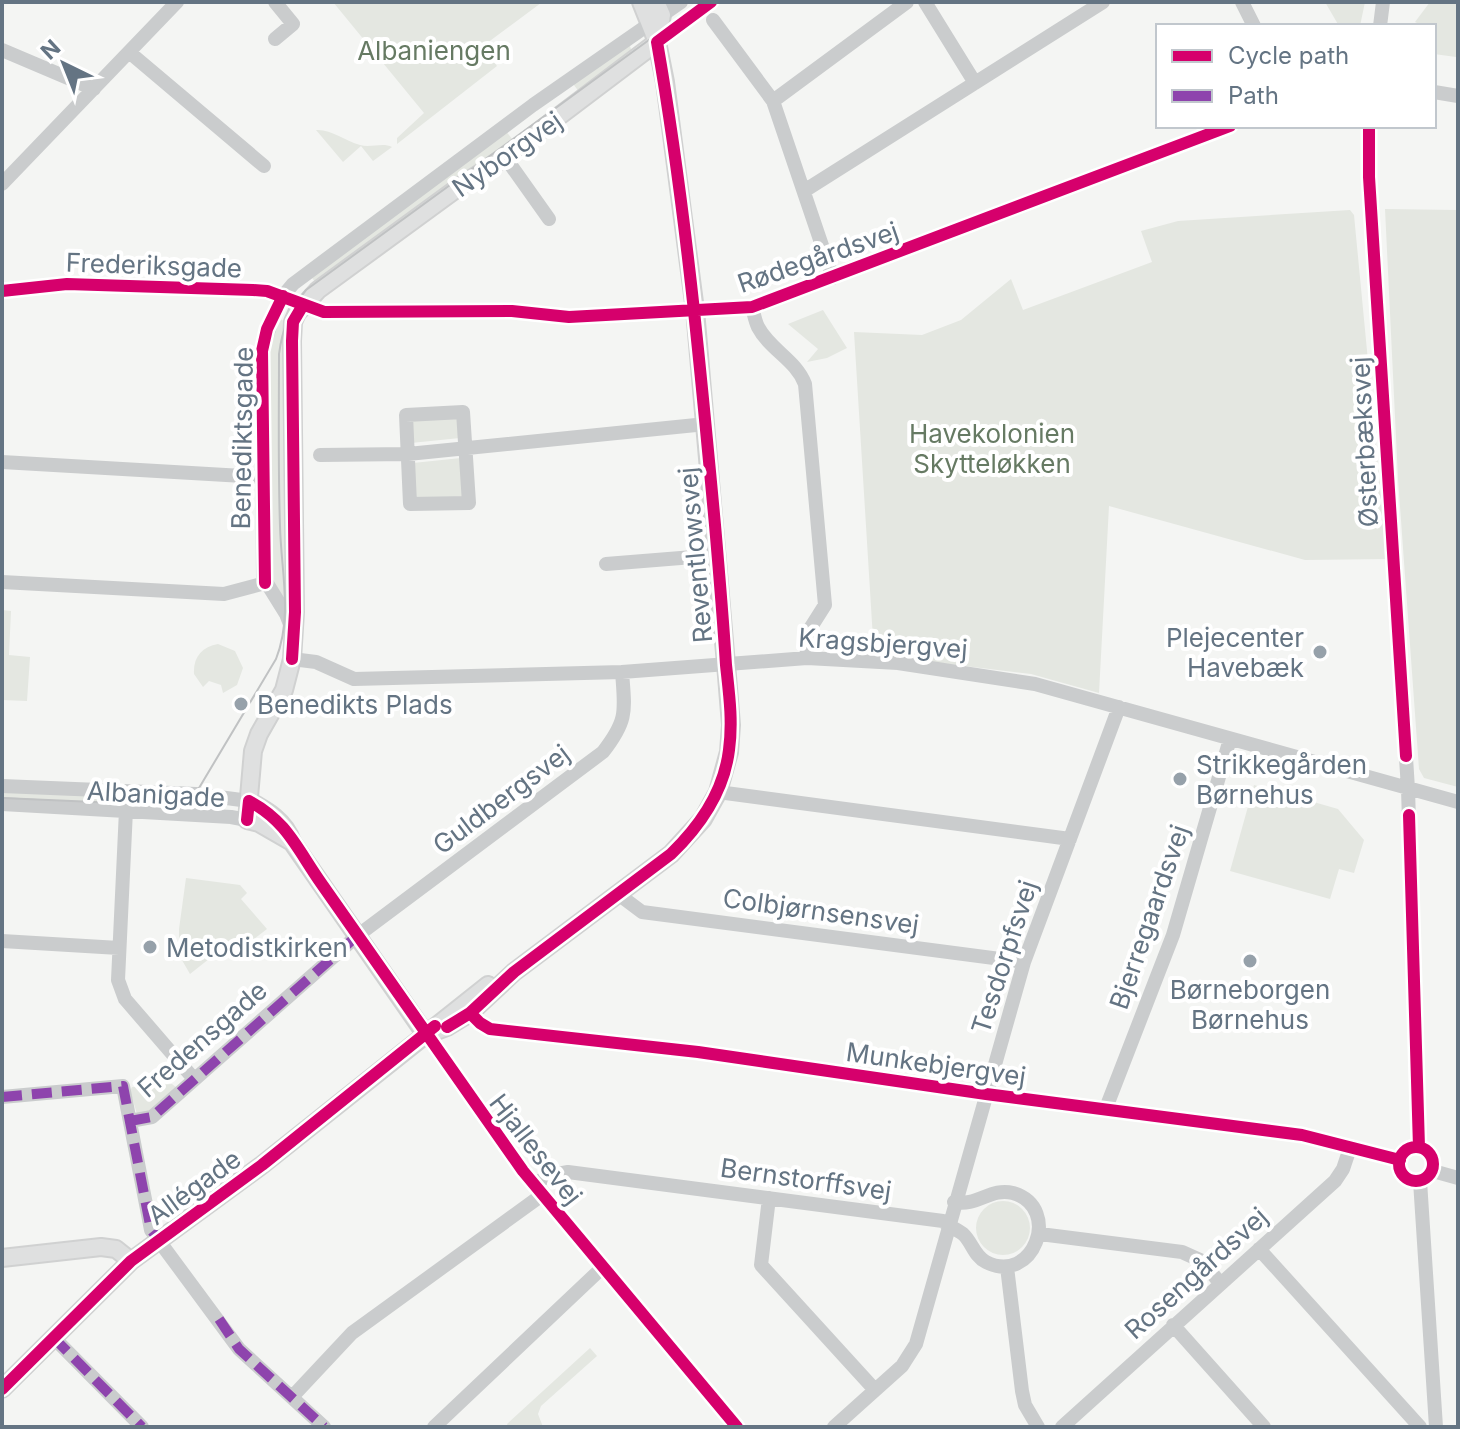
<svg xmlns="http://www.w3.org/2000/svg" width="1460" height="1429" viewBox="0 0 1460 1429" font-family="Inter,sans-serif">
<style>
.green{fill:#e4e7e1}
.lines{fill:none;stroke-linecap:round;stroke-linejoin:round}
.major-casing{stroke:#d0d1d1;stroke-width:20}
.minor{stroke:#cacccd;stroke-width:14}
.major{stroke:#dfe0e0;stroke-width:16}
.tram{stroke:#c0c2c3;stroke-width:2}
.quiet{stroke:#8e44ad;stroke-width:10;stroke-dasharray:20 10;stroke-linecap:butt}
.cycleway-casing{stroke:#fff;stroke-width:17}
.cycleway{stroke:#d6006c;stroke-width:12}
.poi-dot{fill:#96a1aa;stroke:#fff;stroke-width:3}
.labels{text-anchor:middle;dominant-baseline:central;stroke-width:8;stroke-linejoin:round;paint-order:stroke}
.park-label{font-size:26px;fill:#667a63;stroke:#fff}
.street-label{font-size:26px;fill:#647483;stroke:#fff}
.poi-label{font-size:26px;fill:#647483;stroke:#fff;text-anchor:start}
</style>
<rect width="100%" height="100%" fill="#f4f5f3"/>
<path class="green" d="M333,2h207l1,1 -58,43 14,20 -100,78v-6l27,-25z
M1325,2h40l-5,24h-21z
M1430,2h28v52l-2,3 -22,-3v-28h-11l-8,-4z
M629,43l4,12 -51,41 -11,-15z
M316,130c15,-1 29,11 44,15 11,3 23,-3 32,2l-19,14 -12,-15 -18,16z
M505,130l11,14 -198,142 -8,-11z
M1385,209l73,1v577l-34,-9 -5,-9 -21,-290z
M1350,210l4,5 33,344 -82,1 -196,-54 -10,187 -68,-19 -157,-19 -20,-323 68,3 39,-15 50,-41 12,31 129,-48 -11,-31 37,-10z
M823,310l24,38 -20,10 -20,4 11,-13 -30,-25z
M277,318l10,4 1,283 -20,-28 -4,-205z
M453,417l7,4v17l-49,5v-25z
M461,458l3,40 -48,1 -3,-36z
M2,610l9,1 -2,44 21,2 -3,44 -25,-1z
M218,644l17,7 8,17 -6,17 -14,8 -2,-8 -12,-4 -6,6 -9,-13c-1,-17 8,-27 24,-30z
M1254,785l84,24 26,31 -10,33 -15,-4 -9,30 -100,-28z
M2,789l151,8 -1,11 -150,-7z
M186,878l54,7 7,8 -6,6 26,30 -21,16 -8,-9 -48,38 -11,-19v-26z
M172,1084l5,4 -26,24 -14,2 -7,-23 2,-4z
M976 1228a27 27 0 1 1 54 0a27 27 0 1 1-54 0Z
M590,1348l7,8 -56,50 -3,8 5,13h-35l-1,-3z"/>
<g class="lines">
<g class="major-casing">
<path id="major" d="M656,2l6,13 -5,25
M249,801c18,10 36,20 43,41l134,193
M292,842l-33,-19 -12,-3 6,-69 6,-17 25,-44 8,-31 3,-47 -3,-271 1,-19 4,-9 21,-23 141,-103 46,-30 152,-115
M426,1035l21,-8 23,-14 44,-41 157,-118 32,-35 15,-27 11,-40 2,-27 -5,-61 -31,-354 -30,-228 -8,-40 -16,-40
M2,1258l99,-11 15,2 15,12
M2,1389l129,-128 131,-96 226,-180"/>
</g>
<path class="minor" d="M275,2l18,22 -18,15
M925,2l50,81
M1242,2l12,24
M713,20l60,81 60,177
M1380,26l3,-24
M657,42l54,-40
M2,50l92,39
M129,52l135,114
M1434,92l24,4
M773,101l134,-99
M1369,126v51l39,612 11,358
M505,157l44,62
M2,184l175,-182
M804,191l299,-189
M2,291l65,-7 186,6 14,1 57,21 188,-1 57,6 183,-10 478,-181
M752,307c2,7 3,14 6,20 12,23 38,33 47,57l20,221 -19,30 1,23
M463,412l6,91 -59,1 -4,-89z
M320,455l88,-1 298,-30
M2,462l260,15
M606,564l112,-9
M2,582l222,12 41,-11
M293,632l-7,-18 -23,-37 -1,-226 12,-37 9,-18 10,-12 240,-179 148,-103
M292,659l24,3 38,17 268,-7 185,-14 91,5 137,21 423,118
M2,786l194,8 53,7
M718,792l352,47
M2,804l229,13 16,3
M126,810l-8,170 7,19 69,80
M618,894l24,18 382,50
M2,941l117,7
M470,1013l10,10 10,6 208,23 288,42 316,41 98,25
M426,1035l108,150 203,242
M2,1097l121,-11 28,144 88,119 85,78
M1106,1108l67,-173 57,-196
M130,1121l22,-4 205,-181 246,-184c25,-32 22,-41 19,-80
M1399 1164a17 17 0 1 1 34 0a17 17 0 1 1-34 0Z
M1433,1171l25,7
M1420,1181l16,246
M534,1185l13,-9 21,-4 375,49c6,6 14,8 20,13 9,8 11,22 23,28 47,24 77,-54 27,-69 -22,-6 -36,14 -59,9
M769,1198l-8,67 114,125
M1040,1234l142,18 20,9 18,22
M1259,1249l161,178
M1007,1267l15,124 3,14 13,22
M1173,1325l91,102
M53,1337l89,90
M292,1397l60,-64 190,-138
M434,1427l168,-159
M834,1427l68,-61 14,-22 108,-382 95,-255
M1062,1427l273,-246 8,-12 7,-21"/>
<use href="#major" class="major"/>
<path class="tram" d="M2,798l162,7 21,-5 14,-12 77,-129c17,-43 5,-88 4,-133 -2,-57 -1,-115 -1,-172 3,-24 11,-45 27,-64l395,-288"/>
<path class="quiet" d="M2,1097l121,-11 28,144 8,10
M130,1121l22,-4 205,-181
M219,1319l20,30 85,78
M53,1337l89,90"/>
<g class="cycleway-casing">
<path id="cycleway" d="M1369,126v51l37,579
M2,291l65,-7 186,6 14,1 57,21 188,-1 57,6 183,-10 478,-181
M265,583l-3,-232 5,-22 16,-33
M292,659l3,-47 -3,-271 1,-19 10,-17
M1409,815l10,332
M247,820l2,-19c38,20 48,48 72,82l202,288 214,256
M470,1013l10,10 10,6 208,23 288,42 316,41 98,25
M447,1027l23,-14 44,-41 157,-118c29,-28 53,-63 58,-104 4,-29 0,-57 -3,-85 -3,-47 -7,-94 -11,-140 -15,-162 -30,-323 -58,-483l54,-40
M1399 1164a17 17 0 1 1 34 0a17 17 0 1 1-34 0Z
M2,1389l129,-128 131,-96 173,-139"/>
</g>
<use href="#cycleway" class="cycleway"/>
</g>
<g class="poi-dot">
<circle cx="1320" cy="652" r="8"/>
<circle cx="241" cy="704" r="8"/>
<circle cx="1180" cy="779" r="8"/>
<circle cx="150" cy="947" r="8"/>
<circle cx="1250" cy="961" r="8"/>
</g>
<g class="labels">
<g class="park-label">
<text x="434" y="50">Albaniengen</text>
<text x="992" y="433">Havekolonien<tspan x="992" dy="30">Skytteløkken</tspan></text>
</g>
<g class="street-label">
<text transform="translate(507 154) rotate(-35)">Nyborgvej</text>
<text transform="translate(818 257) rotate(-19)">Rødegårdsvej</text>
<text transform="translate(154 265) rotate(2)">Frederiksgade</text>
<text transform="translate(242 438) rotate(-89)">Benediktsgade</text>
<text transform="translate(1364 442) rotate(-93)">Østerbæksvej</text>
<text transform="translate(695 555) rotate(-95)">Reventlowsvej</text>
<text transform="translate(883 643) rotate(4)">Kragsbjergvej</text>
<text transform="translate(156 794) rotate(3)">Albanigade</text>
<text transform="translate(501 799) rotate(-37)">Guldbergsvej</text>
<text transform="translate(821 911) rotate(8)">Colbjørnsensvej</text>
<text transform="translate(1149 917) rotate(-71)">Bjerregaardsvej</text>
<text transform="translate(1004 957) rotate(-72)">Tesdorpfsvej</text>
<text transform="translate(202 1039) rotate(-41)">Fredensgade</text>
<text transform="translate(936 1064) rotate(8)">Munkebjergvej</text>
<text transform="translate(536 1149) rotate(52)">Hjallesevej</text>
<text transform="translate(806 1179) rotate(8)">Bernstorffsvej</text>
<text transform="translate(194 1187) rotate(-36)">Allégade</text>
<text transform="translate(1196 1273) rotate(-42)">Rosengårdsvej</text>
</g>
<g class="poi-label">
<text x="1304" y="637" text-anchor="end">Plejecenter<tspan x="1304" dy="30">Havebæk</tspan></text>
<text x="257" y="704">Benedikts Plads</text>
<text x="1196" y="764">Strikkegården<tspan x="1196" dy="30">Børnehus</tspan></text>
<text x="166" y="947">Metodistkirken</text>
<text x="1250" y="989" text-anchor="middle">Børneborgen<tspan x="1250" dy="30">Børnehus</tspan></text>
</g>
</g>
<rect width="1460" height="1429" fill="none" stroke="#647483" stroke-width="8"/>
<rect x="1156" y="24" width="280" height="104" fill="#ffffff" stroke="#c1c7cd" stroke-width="2"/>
<rect x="1172" y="50" width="40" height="12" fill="#d6006c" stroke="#c1c7cd" stroke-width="2"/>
<text x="1228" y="64" font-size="24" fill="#647483">Cycle path</text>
<rect x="1172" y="90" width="40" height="12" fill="#8e44ad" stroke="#c1c7cd" stroke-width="2"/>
<text x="1228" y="104" font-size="24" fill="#647483">Path</text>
<g transform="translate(64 64) rotate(317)" stroke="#ffffff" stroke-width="6" paint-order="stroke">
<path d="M0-6L14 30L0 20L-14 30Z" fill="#647483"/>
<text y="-12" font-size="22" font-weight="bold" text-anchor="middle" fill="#647483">N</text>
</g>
</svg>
